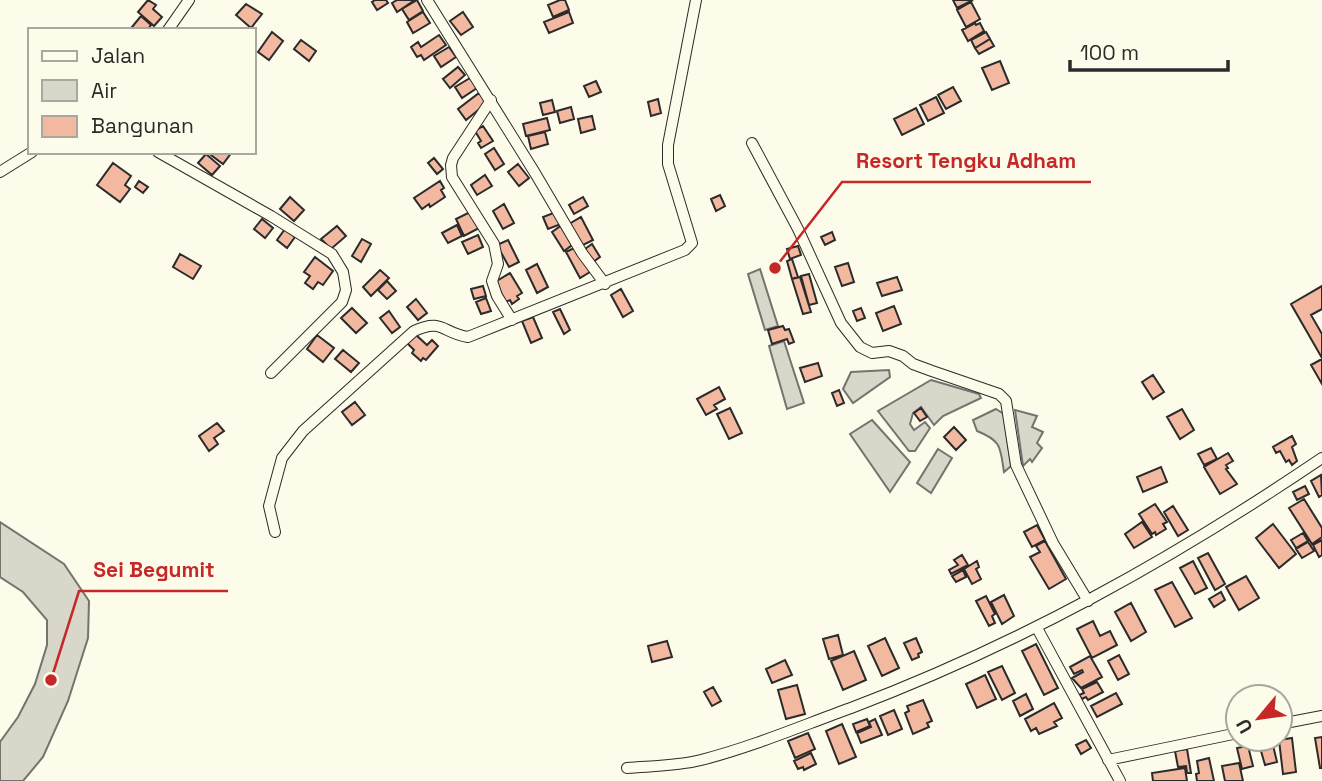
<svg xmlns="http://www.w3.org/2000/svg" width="1322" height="781" viewBox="0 0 1322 781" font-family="'Space Grotesk',sans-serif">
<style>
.water{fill:#d8d7c9;stroke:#74746e;stroke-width:2}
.building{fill:#f2b8a0;stroke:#2b2b2b;stroke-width:2}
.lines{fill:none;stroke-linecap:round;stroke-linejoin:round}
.minor-casing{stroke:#2b2b2b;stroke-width:12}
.minor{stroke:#fdfbea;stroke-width:10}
.leader{fill:none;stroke:#c62828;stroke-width:2.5}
.callout-dot{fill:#c62828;stroke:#fdfbea;stroke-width:2.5}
.callout-label{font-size:21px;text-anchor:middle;font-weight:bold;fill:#c62828;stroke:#fdfbea;stroke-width:5;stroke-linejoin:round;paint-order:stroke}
</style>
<rect width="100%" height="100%" fill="#fdfbea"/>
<path class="water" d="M760,269l18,57 -13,4 -17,-56z
M784,341l20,62 -17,6 -18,-63z
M889,370l1,7 -37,26 -10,-14 8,-17z
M931,380l48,14 2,4 -38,18 -9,9 -13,-18 -8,6 -3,11 4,6 11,-8 5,6 -15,23h-6l-31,-40z
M996,409l8,5 7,52 -7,6c-4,-25 -2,-31 -27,-41l-4,-11z
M1015,410l22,6 -5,11 11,5 -6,11 5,5 -10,14 -2,-3 -7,7z
M872,420l38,42 -20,30 -40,-58z
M938,449l14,9 -21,35 -14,-10z
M0,522l64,42 25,37 -1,37 -20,63 -25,56 -20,24h-23v-39l18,-25 17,-33 12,-39v-25l-24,-28 -23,-15z"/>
<path class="building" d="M148,0l8,5 -3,4 9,8 -8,9 -16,-14z
M375,0h11l2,3 -11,7 -5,-8z
M397,0h18l-18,12 -5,-9z
M417,0l6,11 -14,9 -7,-11z
M560,0h5l4,10 -16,7 -5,-12z
M953,0h20l-16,8z
M971,2l9,17 -14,8 -9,-17z
M246,4l16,10 -11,14 -15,-13z
M423,12l7,11 -17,10 -6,-11z
M463,12l10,15 -12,8 -11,-14z
M569,12l4,11 -24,10 -5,-11z
M141,16l10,9 -4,5h-12l-3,-3z
M975,23l1,2 4,-2 4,8 -16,10 -6,-11z
M272,32l11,9 -14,19 -11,-8z
M986,32l4,7 -15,9 -4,-8z
M439,35l7,10 -22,15 -3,-5 -4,2 -6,-10 7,-5 3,5z
M990,39l4,7 -15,8 -4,-6z
M301,40l15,11 -7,10 -15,-12z
M449,47l7,10 -15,10 -7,-11z
M1000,61l9,22 -17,7 -10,-22z
M458,67l7,8 -15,13 -7,-9z
M470,78l7,10 -15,10 -7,-11z
M596,81l5,11 -12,5 -5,-11z
M953,87l8,14 -15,8 -8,-14z
M479,93l8,10 -21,17 -8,-11z
M936,97l8,16 -16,8 -8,-16z
M658,99l3,14 -10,3 -3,-14z
M552,100l3,12 -12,3 -3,-12z
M571,107l3,12 -14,4 -3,-12z
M916,108l8,16 -22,11 -8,-16z
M592,116l3,13 -14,4 -3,-14z
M547,118l3,12 -24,6 -3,-12z
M483,126l10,15 -12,7 -3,-5 3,-2 -6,-10z
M545,132l3,12 -17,5 -3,-13z
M494,148l10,16 -9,6 -10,-16z
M213,152h19l-9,12 -12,-9z
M206,154l14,12 -8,9 -14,-12z
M434,158l9,11 -6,5 -9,-11z
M113,163l18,13 -6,9 5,4 -10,13 -23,-17z
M518,164l11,14 -10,8 -11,-14z
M485,175l7,11 -15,9 -6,-10z
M139,181l9,6 -5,6 -8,-6z
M440,181l4,7 -3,2 4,7 -15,10 -1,-3 -7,5 -8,-11z
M720,195l5,11 -9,5 -5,-12z
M290,197l14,13 -10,11 -14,-12z
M583,197l5,9 -14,8 -5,-9z
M504,204l10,19 -11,6 -10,-18z
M472,211l9,16 -17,9 -8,-17z
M556,212l5,12 -13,5 -5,-12z
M581,217l12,23 -12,6 -12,-22z
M262,219l11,9 -8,10 -11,-9z
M457,225l5,11 -14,7 -6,-10z
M562,225l13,18 -11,8 -12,-19z
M337,226l9,10 -15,13 -10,-10z
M285,229l10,8 -8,11 -10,-8z
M832,232l3,8 -10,5 -4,-8z
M478,235l5,12 -15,7 -6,-12z
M362,239l9,5 -10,18 -9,-6z
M508,240l11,22 -10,5 -12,-22z
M592,244l8,13 -7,5 -8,-13z
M798,246l3,9 -11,4 -3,-10z
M576,247l14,25 -10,6 -14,-26z
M180,254l21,12 -8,13 -20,-12z
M315,257l18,14 -10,14 -5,-3 -5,7 -8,-6 5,-7 -6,-4z
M792,259l6,18 -6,2 -5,-18z
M848,263l6,19 -12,4 -7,-19z
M537,264l11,23 -11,6 -11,-23z
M380,270l9,8 -18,18 -8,-9z
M510,273l12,20 -5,3 2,3 -7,5 -2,-4 -4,2 -11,-20z
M809,274l8,29 -8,2 -8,-29z
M800,277l11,35 -8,2 -11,-35z
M897,277l5,13 -20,6 -5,-13z
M387,281l9,10 -9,8 -9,-9z
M483,286l3,10 -12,3 -3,-10z
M1322,286v23l-11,6 11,19v24l-31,-54z
M621,289l12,22 -10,6 -12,-22z
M486,298l5,13 -10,3 -5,-12z
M416,299l11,14 -9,7 -11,-13z
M894,306l7,18 -18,7 -7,-18z
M352,308l15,15 -11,10 -15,-15z
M861,308l4,10 -8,3 -4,-10z
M560,309l10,21 -6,4 -11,-22z
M389,311l11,16 -8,6 -12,-15z
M533,317l9,21 -11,5 -9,-22z
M783,326l2,4 4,-1 5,13 -5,2 -2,-5 -15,5 -4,-14z
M415,334l12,11 5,-5 6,6 -12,14 -3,-2 -2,3 -9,-8 2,-3 -7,-7z
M317,335l17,13 -11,14 -16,-13z
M343,350l16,13 -8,9 -16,-13z
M1322,359v25l-11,-19z
M818,363l4,13 -17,6 -5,-14z
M1153,375l11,17 -11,7 -11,-17z
M719,387l6,12 -11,6 3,4 -11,6 -9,-16z
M839,390l5,13 -7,3 -5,-13z
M355,402l10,13 -13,10 -10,-13z
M730,408l12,25 -13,6 -12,-25z
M921,408l6,9 -7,4 -6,-8z
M1182,409l12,21 -14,9 -13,-22z
M217,423l7,8 -10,7 4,6 -9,7 -10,-15z
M954,427l12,13 -10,10 -12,-13z
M1292,436l4,8 -4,3 5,14 -5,4 -3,-5 -3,2 -6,-11 -4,2 -3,-6z
M1211,448l6,11 -13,6 -6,-11z
M1228,453l5,8 -7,4 2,3 -2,1 11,15 -17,10 -16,-27z
M1161,467l6,15 -24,10 -6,-15z
M1321,475l1,20 -3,2 -8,-16z
M1305,486l4,8 -12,6 -4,-8z
M1304,499l18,29v9l-10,7 -23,-36z
M1155,504l12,18 -4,2 3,5 -10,6 -1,-3 -3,2 -13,-20z
M1173,506l15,24 -10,6 -14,-24z
M1142,522l10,15 -18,11 -9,-14z
M1273,524l23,30 -17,14 -23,-30z
M1037,525l8,15 -13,7 -8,-15z
M1303,533l5,8 -12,7 -5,-8z
M1322,540v15l-3,2 -6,-12z
M1045,541l21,38 -17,10 -19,-32 10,-5 -4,-6z
M1308,542l6,9 -12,7 -6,-9z
M1208,553l17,31 -10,6 -17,-32z
M962,555l6,10 -17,9 -2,-4 9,-5 -4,-5z
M977,561l2,6 -3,2 5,10 -9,5 -8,-15z
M1193,561l14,27 -12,6 -15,-26z
M963,570l3,7 -10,5 -4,-6z
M1246,576l13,22 -20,12 -13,-23z
M1172,582l20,36 -17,9 -20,-37z
M1221,592l4,8 -11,7 -5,-8z
M1004,595l10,21 -12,8 -11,-22z
M986,596l9,18 -3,2 3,7 -6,3 -13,-25z
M1131,603l15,29 -15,9 -16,-29z
M1093,621l7,15 10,-5 7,14 -25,13 -15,-29z
M838,635l5,20 -14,4 -6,-20z
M885,638l14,30 -17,8 -14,-30z
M916,638l6,14 -4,2 1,3 -7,3 -8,-17z
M667,641l5,16 -20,5 -4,-16z
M1036,644l22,44 -14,7 -22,-44z
M854,651l12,29 -23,10 -12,-29z
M1119,655l10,19 -11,6 -10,-19z
M1090,656l12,21 -21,11 -9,-10 11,-6 -1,-2 -8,4 -4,-7z
M785,660l7,15 -20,8 -6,-14z
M1002,666l13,27 -13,7 -14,-28z
M985,675l11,24 -19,9 -11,-24z
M1097,682l6,10 -15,8 -2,-3 -4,2 -3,-4 5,-2 -2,-4z
M797,685l8,29 -19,5 -8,-29z
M713,687l8,14 -9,5 -8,-14z
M1116,693l6,11 -25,13 -6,-11z
M1026,694l7,15 -13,7 -7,-15z
M923,700l9,21 -5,2 2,4 -16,7 -8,-21 4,-2 -2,-5z
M1054,703l8,15 -8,4 3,4 -18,8 -3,-6 -5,3 -6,-12z
M894,710l8,19 -14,6 -8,-19z
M867,719l3,7 -14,6 -3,-8z
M875,719l7,16 -21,8 -4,-10 14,-6 -2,-5z
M842,724l14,33 -17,7 -13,-33z
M808,733l7,16 -20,9 -7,-17z
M1322,737v31h-2l-5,-30z
M1292,738l4,34 -13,2 -4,-34z
M1086,740l5,8 -10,6 -5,-9z
M1272,741l5,21 -12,3 -6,-21z
M1248,746l5,20 -11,3 -5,-21z
M1187,749l4,24h-4l-1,-7 -8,1 -3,-16z
M811,753l5,11 -12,6 -1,-3 -5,2 -4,-8z
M1209,758l5,23h-17l-1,-7 3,-1 -2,-12z
M1239,763l4,18h-18l-3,-15z
M1185,768l2,13h-34l-1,-8z"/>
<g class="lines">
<g class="minor-casing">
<path id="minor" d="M427,0l108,173 47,80 23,31
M168,30l21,-30
M491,100l-38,58 -2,7 1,12 42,67 4,20 -6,17 5,15 15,24
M752,143l46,86 43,94 19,24 12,6 17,-2 14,5 10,8 19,7 67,23 7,7 10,64 37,78 35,58
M158,152l113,64 61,38 11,18 3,18 -4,12 -71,71
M0,172l32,-20
M275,532l-6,-26 13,-48 21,-27 111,-100c29,-13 28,2 54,6l217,-87 7,-7 -24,-79v-19l28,-145
M1037,628l83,153
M1280,724l42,-8
M1108,760l130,-27
M627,768c24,-2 51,-2 74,-8 51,-13 100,-34 150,-52 169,-64 322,-149 471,-250"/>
</g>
<use href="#minor" class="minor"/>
</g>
<path class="leader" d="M775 268L842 182H1091M51 680L79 591H228"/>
<g class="callout-dot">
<circle cx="775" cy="268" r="7"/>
<circle cx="51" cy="680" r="7"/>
</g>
<g class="callout-label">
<text x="966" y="168">Resort Tengku Adham</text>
<text x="154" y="577">Sei Begumit</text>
</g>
<rect x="28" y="28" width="228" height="126" fill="#fdfbea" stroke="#a9a89e" stroke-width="2"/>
<rect x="42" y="51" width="35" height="10" fill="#fdfbea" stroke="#a9a89e" stroke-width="2"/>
<text x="91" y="63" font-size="21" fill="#2b2b2b">Jalan</text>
<rect x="42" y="80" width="35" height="21" fill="#d8d7c9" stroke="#a9a89e" stroke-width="2"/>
<text x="91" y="98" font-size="21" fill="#2b2b2b">Air</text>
<rect x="42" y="116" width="35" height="21" fill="#f2b8a0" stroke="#a9a89e" stroke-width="2"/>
<text x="91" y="133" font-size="21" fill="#2b2b2b">Bangunan</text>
<g transform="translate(1259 718) rotate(241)"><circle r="33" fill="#fdfbea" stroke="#a9a89e" stroke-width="2"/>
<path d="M0-5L12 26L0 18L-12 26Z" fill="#c62828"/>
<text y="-10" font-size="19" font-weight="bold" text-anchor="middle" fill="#2b2b2b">U</text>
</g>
<path d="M1070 60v10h158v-10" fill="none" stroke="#2b2b2b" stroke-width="3.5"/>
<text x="1080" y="60" font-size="21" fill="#2b2b2b" stroke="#fdfbea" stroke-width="5" paint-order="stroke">100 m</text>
</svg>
